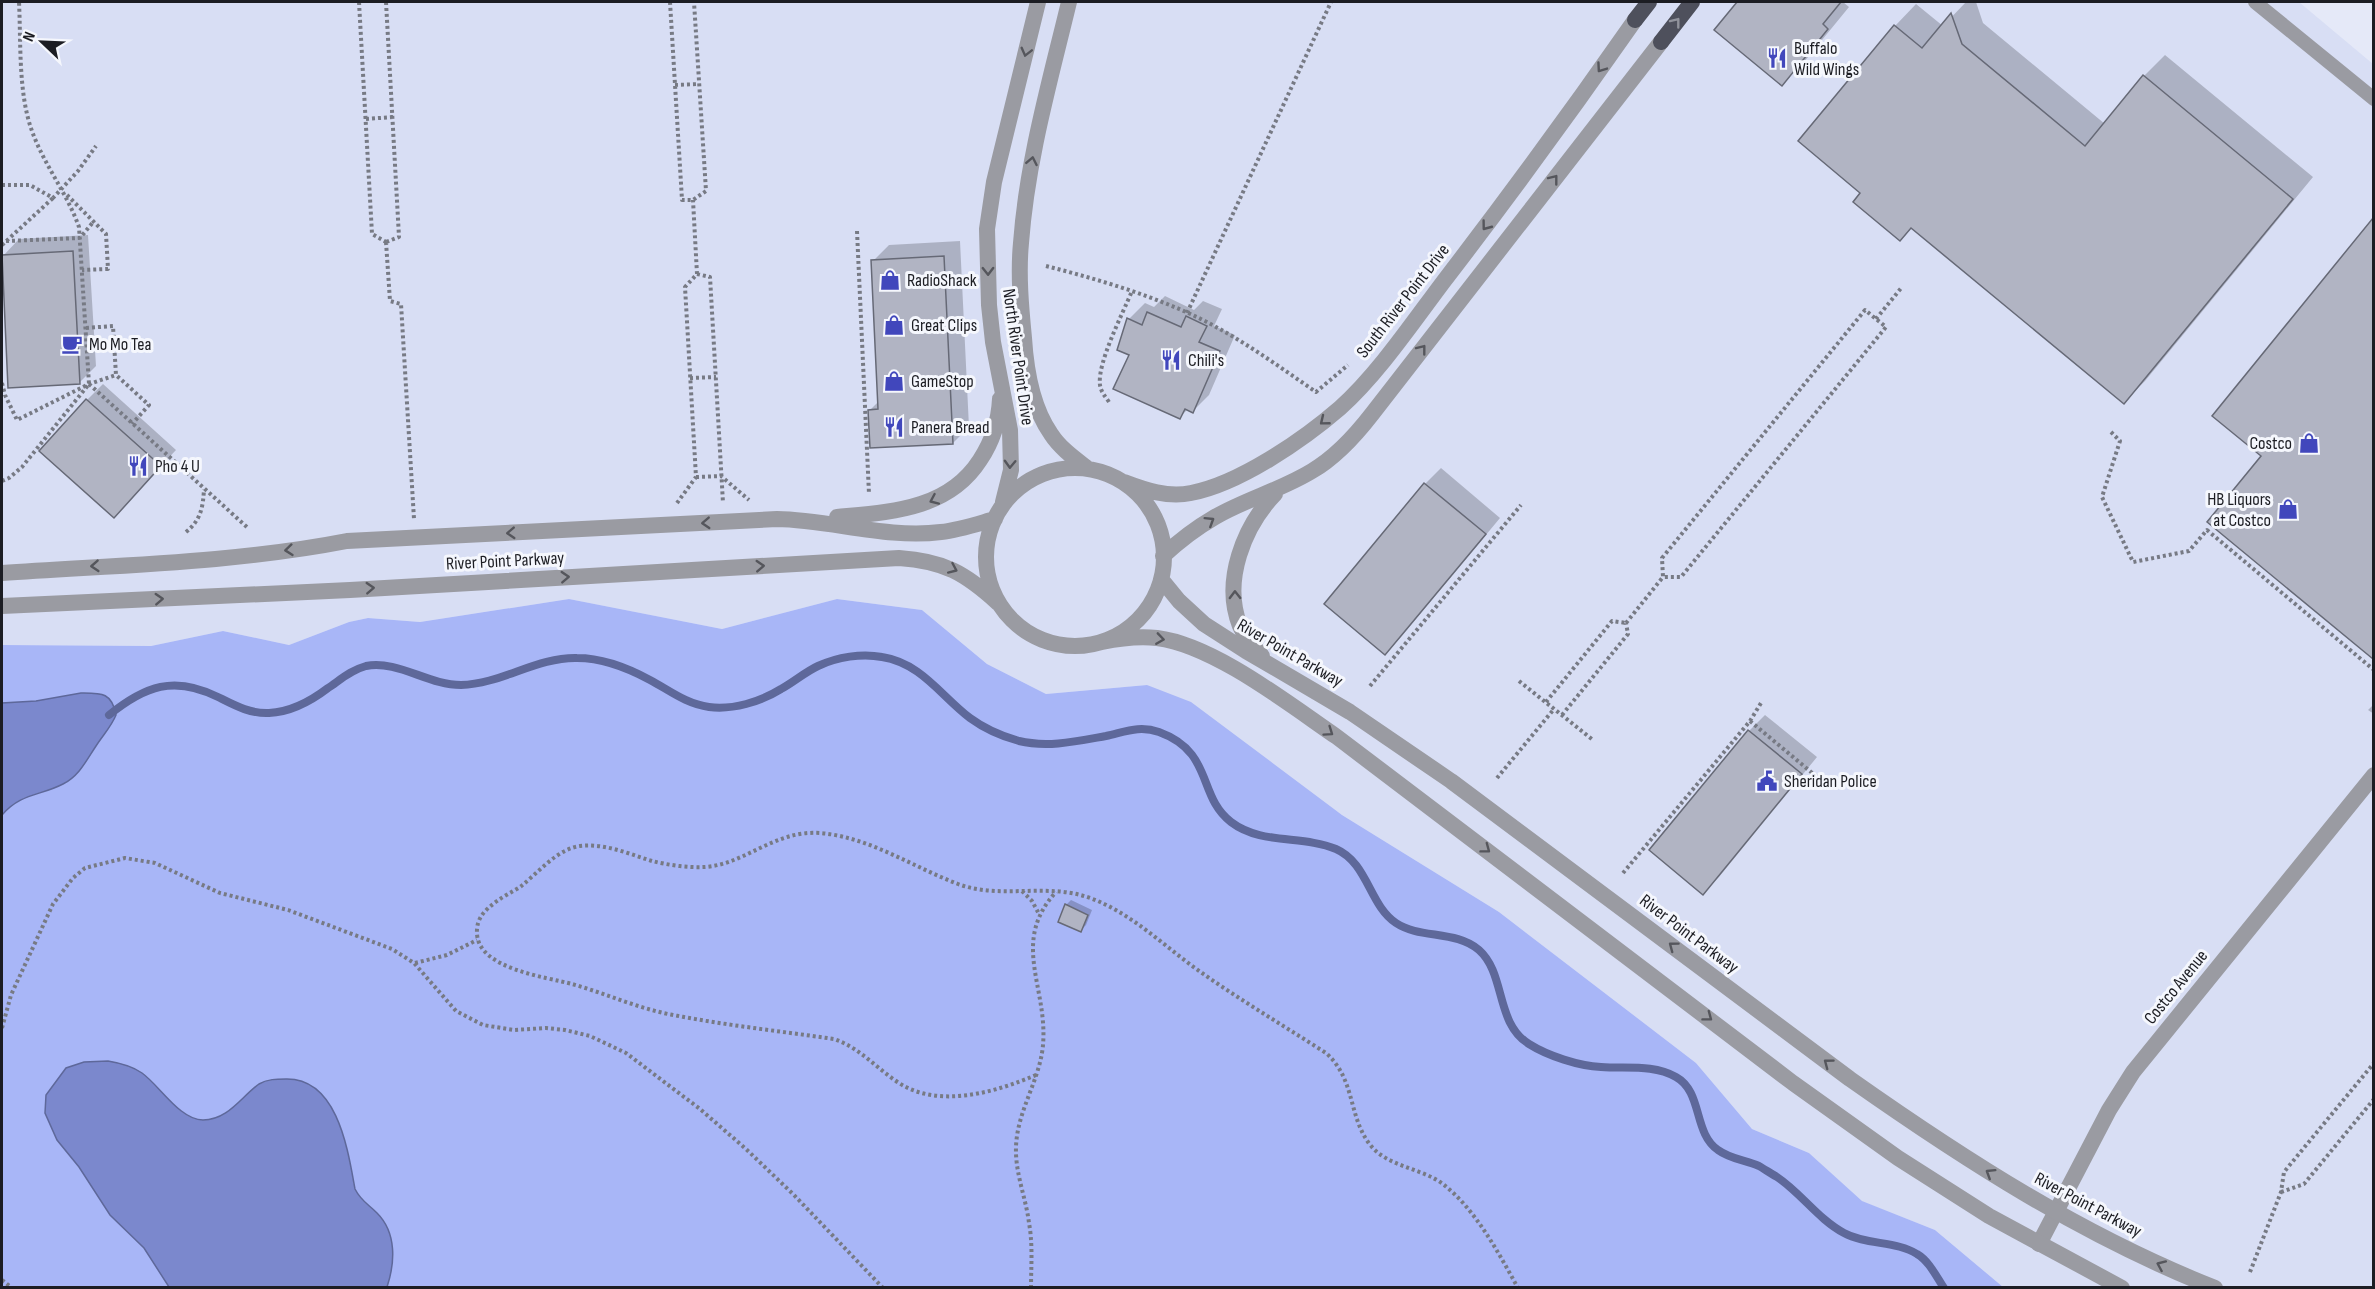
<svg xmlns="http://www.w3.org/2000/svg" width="2375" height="1289" viewBox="0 0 2375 1289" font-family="'Sofia Sans Condensed',sans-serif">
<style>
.built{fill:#d8def4}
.green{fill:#a8b6f7}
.water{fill:#7b88cd;stroke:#5e689a;stroke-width:1.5}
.shadow{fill:#0003}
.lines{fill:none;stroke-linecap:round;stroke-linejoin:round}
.stream{stroke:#5e689a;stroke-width:8}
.building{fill:#b1b4c3;stroke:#666976;stroke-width:1.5}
.path{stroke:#777a84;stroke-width:4;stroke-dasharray:3 3;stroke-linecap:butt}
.service{stroke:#9a9ba2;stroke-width:14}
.minor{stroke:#9a9ba2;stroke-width:16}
.tertiary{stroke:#9a9ba2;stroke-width:16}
.trunk{stroke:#4e505c;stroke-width:16}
.oneway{stroke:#91939c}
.oneway2{stroke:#55565c}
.labels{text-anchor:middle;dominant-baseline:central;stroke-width:6;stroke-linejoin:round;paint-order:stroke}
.poi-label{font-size:18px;fill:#1c1d23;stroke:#f5f7fd;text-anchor:start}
.street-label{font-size:18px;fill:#1c1d23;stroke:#f5f7fd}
</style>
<rect width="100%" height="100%" fill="#e5e9f8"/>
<path class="built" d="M2,2h2297l74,62v1223h-370l-68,-57 -74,-29 -52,-48 -57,-24 -56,-66 -197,-151 -157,-97 -195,-130 -101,9 -59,-30 -65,-54 -85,-11 -115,30 -153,-30 -149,23 -52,-4 -19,4 -60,23 -66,-14 -72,15 -149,-1z"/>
<path class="green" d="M569,599l153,30 115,-30 85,11 65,54 59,30 101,-9 44,17 151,113 157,97 197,151 56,66 57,24 53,48 73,29 68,57 -2001,1v-643l149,1 72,-15 66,14 60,-23 19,-4 52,4z"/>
<path class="water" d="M81,693c20,0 31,-1 35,22 -5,12 -13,20 -20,31 -10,15 -17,30 -33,38 -23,12 -42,9 -61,31v-112l34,-2z
M108,1061c12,2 24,5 34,12 18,13 38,47 61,47 25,0 38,-23 56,-36 8,-5 18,-5 27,-5 52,-1 62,72 69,110 6,12 13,15 22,24 20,20 18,50 10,74h-218l-25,-39 -34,-33 -31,-48 -22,-27 -12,-27 1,-18 20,-27 18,-6z"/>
<path class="shadow" d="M1739,2h104l6,5 -45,55 -22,22 -66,-55z
M1966,2h10l7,21 122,101 39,-48 21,-21 148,122 -168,204 -21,21 -212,-175 -50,-34 -62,-52 95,-115 21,-22 27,22z
M2374,221v436l-165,-136 54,-65 -49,-41z
M88,235l8,131 -17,17 -76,-127 16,-17z
M960,241l9,186 -16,16 -83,-33 9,-9 -6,-140 16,-16z
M1165,296l29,14 9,-9 19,8 -8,17 21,9 -26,60 -16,16 -5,-2 -8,8 -49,-63 -2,-35 16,-16 9,4z
M103,384l73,66 -62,66 -27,-116z
M1441,468l59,50 -99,119 -16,16 40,-169z
M2374,704v10l-6,-4z
M1765,715l52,42 -98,120 -17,16 -51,-43 98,-119z
M1071,900l21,10 -6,15 -5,5 -15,-25z"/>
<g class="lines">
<path class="stream" d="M109,715c36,-29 65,-40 109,-18 16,8 32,17 51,16 22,-1 42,-12 59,-25 12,-8 23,-18 38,-22 32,-6 62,19 95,19 40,-1 76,-28 116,-27 25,0 51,10 73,22 19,10 36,24 59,27 24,3 51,-5 72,-18 13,-7 24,-17 37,-23 19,-9 44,-13 64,-9 39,6 59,39 88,61 15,11 31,18 49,23 29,7 59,0 87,-5 19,-4 33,-11 53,-4 55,20 38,64 72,90 30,23 71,13 105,27 32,14 33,56 60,74 24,16 60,7 83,27 27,24 16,73 50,94 19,12 50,22 72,23 25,2 52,-3 75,10 27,15 17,56 42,73 12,9 27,10 41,16 2,1 16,10 18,11 24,16 41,42 67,56 22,12 53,8 73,21 12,7 19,22 27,34"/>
</g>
<path class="building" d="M1737,2h104l-18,22 5,5 -46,57 -68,-56z
M1951,13l11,31 123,102 58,-71 150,124 -169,205 -213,-176 -11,13 -47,-39 7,-9 -62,-52 96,-116 28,23z
M2373,218v441l-166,-137 54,-66 -49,-40z
M73,251l7,133 -72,4 -6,-133z
M944,256l9,188 -83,4 -2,-38 10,-1 -7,-149z
M1147,312l34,15 5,-11 21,10 -8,16 21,9 -27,62 -8,-4 -5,10 -67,-30 16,-34 -12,-5 10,-32 15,7z
M86,399l75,67 -47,52 -75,-67z
M1424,483l62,51 -101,121 -61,-51z
M1748,730l54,44 -99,121 -54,-45z
M1065,904l23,11 -7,17 -23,-10z"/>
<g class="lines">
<path class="path" d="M359,2l13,232 14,8
M386,2l13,235 -13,5
M670,2l12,198h11l13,-9 -12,-189
M675,85l24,-1
M366,119l27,-2
M2,185h28l23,13 25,-27 18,-25
M67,195l39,39 2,35 -26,1
M857,231l12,263
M6,241l74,-3 14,-17
M386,242l4,59 11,3 13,215
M2,245l51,-47
M1046,266c47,12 95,26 140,46 47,21 88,51 130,80l32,-27
M697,274l13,3 13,226
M1187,313l144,-311
M1876,319l26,-32
M86,328l27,-2 3,49 33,30 -17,19
M690,378l26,-1
M2,383l3,12 12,25 72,-36 27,-9
M89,384l159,144
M1109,402c-4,-6 -8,-10 -9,-17 -3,-22 23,-72 32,-94
M2111,432l9,9 -18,56 31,65 56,-11 18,-21 167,140
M696,477l25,-1 28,24
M2,481l7,-3 13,-11 67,-83 -10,-157c-12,-34 -35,-62 -47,-96 -14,-38 -11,-90 -13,-129
M677,503l19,-26 -11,-190 12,-13 -4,-74
M186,532c15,-12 17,-25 18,-43
M1626,623l37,-46 -1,-19 203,-248 21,17 -205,250h-18
M1519,681l74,59
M1370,686l151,-181
M1546,702l66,-81 14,2
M1562,715l66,-81 -2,-11
M1750,721l73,61
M1497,778l57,-69
M1623,873l127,-152 11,-18
M1022,891l10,10 7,13
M415,963l32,-8 30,-15
M2,1028l9,-33 42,-91 20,-26 12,-10 40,-10 30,5 65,30 68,17 104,39 22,14 42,48 27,14 31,5 32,-2 19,2 25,6 36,17 74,56 46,40 48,46 89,93
M1036,1075c-40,17 -97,34 -137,8 -23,-15 -39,-35 -65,-44 -55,-8 -111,-14 -166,-25 -33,-7 -64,-21 -96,-30 -26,-7 -93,-15 -95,-50 -1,-16 8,-24 20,-33 7,-5 15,-9 23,-14 18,-14 37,-38 60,-41 25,-3 49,8 72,15 16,4 36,7 53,6 41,-3 69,-37 115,-34 49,4 93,34 138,51 43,16 89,-2 132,14 42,15 76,50 112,75 40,28 82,53 124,80 29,26 22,60 42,89 17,25 52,25 75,42 33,26 55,68 75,104
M2281,1192l23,-8 70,-85
M2250,1272l31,-80 3,-20 90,-109
M2,1280l10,8
M1031,1288c0,-22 2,-43 -2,-65 -3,-25 -14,-50 -13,-76 1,-36 24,-67 27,-102 5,-58 -33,-103 13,-153"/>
<path class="service" d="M2255,2l119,97"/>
<path class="minor" d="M2039,1244l70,-134 24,-38 241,-297"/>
<path class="tertiary" d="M1069,2c-19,79 -42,159 -48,241 -3,31 0,64 3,95 2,32 8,69 27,96 9,14 23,24 36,34
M986 557a89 89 0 1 1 178 0a89 89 0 1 1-178 0Z
M1124,482c21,8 44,16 67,11 48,-9 112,-53 149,-85 38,-34 73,-86 104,-127 66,-86 129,-172 191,-261
M1003,502l8,-32 -1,-40 -17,-88 -4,-37 -2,-76 7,-47 44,-180
M837,517c53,-5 111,-7 143,-57 12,-18 19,-40 20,-61
M1163,556c16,-15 33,-28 52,-39 31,-18 66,-27 97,-46 24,-14 43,-35 60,-57l289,-372
M2,573c114,-8 232,-10 345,-32l430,-22c54,1 111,20 164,13 18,-2 36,-8 54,-13
M1161,579l18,22 25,23 42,27 104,61 101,69 399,298c115,81 233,157 365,209
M2,606l348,-16 549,-32c45,3 66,15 99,45
M1102,642c19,-4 35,-6 55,-4 57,7 133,67 180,99l456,346 105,75 91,58 133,72
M1262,656c-8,-9 -17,-19 -22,-30 -18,-45 4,-100 35,-132"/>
<path class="trunk" d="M1635,20l14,-18
M1661,42l31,-40"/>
</g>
<defs><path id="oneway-chevron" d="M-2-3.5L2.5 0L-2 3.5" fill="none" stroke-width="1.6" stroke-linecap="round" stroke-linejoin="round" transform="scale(1.5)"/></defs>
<use class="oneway" href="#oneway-chevron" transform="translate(1676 22) rotate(-52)"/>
<g class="oneway2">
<use href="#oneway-chevron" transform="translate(1026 52) rotate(104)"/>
<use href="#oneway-chevron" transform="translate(1601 68) rotate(125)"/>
<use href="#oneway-chevron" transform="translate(1032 161) rotate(-79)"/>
<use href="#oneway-chevron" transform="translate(1554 179) rotate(-52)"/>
<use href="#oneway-chevron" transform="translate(1486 226) rotate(127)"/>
<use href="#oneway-chevron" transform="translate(988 271) rotate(89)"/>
<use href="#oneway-chevron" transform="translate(1422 349) rotate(-52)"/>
<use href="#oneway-chevron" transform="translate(1324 421) rotate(141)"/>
<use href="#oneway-chevron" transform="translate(1010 464) rotate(92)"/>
<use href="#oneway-chevron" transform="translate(934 500) rotate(156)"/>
<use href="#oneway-chevron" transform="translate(1210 521) rotate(-32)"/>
<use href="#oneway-chevron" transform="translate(706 523) rotate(177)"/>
<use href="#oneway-chevron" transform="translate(511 533) rotate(177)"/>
<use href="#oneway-chevron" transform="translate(289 550) rotate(174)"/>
<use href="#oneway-chevron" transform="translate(95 566) rotate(176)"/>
<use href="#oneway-chevron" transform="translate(760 566) rotate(-3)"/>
<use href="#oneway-chevron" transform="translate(953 569) rotate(24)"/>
<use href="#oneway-chevron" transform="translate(565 577) rotate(-3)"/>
<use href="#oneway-chevron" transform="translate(370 588) rotate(-3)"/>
<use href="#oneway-chevron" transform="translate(1235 595) rotate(-91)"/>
<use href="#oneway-chevron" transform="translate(159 599) rotate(-3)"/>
<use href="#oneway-chevron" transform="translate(1160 639) rotate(8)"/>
<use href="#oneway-chevron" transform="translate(1329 732) rotate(35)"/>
<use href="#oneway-chevron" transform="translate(1486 849) rotate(37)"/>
<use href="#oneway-chevron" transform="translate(1673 946) rotate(-143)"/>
<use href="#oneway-chevron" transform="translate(1708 1017) rotate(37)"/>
<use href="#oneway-chevron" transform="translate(1828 1063) rotate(-143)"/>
<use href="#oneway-chevron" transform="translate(1990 1173) rotate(-148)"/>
<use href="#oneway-chevron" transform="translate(2161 1265) rotate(-156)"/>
</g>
<defs>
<g id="restaurant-bare" transform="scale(1.62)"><path d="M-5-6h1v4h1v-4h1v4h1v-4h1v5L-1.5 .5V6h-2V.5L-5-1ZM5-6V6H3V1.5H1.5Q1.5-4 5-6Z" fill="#4147bc" stroke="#f5f7fd" stroke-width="2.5" paint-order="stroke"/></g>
<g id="shop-bare" transform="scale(1.62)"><path d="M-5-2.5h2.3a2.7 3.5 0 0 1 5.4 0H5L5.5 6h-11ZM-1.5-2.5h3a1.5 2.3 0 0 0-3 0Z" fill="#4147bc" stroke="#f5f7fd" stroke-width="2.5" paint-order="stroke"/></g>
<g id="cafe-bare" transform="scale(1.62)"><path d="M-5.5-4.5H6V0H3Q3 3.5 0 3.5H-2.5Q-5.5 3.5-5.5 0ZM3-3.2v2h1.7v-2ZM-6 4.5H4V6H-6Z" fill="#4147bc" stroke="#f5f7fd" stroke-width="2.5" paint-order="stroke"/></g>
<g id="civic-bare" transform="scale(1.62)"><path d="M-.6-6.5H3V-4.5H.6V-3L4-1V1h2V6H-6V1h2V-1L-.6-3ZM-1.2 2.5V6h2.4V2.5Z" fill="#4147bc" stroke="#f5f7fd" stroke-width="2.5" paint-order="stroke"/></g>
</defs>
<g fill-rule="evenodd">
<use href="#restaurant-bare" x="1777" y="58"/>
<use href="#shop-bare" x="890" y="280"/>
<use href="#shop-bare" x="894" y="325"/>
<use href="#cafe-bare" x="72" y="344"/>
<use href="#restaurant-bare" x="1171" y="360"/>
<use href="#shop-bare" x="894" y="381"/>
<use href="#restaurant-bare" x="894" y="427"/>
<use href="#shop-bare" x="2309" y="443"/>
<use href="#restaurant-bare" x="138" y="466"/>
<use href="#shop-bare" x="2288" y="509"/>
<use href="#civic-bare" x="1767" y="781"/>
</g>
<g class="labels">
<g class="poi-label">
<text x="1794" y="48">Buffalo<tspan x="1794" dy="21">Wild Wings</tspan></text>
<text x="907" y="280">RadioShack</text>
<text x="911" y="325">Great Clips</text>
<text x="89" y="344">Mo Mo Tea</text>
<text x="1188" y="360">Chili's</text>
<text x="911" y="381">GameStop</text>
<text x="911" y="427">Panera Bread</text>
<text x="2292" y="443" text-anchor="end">Costco</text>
<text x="155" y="466">Pho 4 U</text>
<text x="2271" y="499" text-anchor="end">HB Liquors<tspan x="2271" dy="21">at Costco</tspan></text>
<text x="1784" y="781">Sheridan Police</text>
</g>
<g class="street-label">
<text transform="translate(1403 301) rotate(-52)">South River Point Drive</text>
<text transform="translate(1018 357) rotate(82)">North River Point Drive</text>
<text transform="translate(505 561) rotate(-3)">River Point Parkway</text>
<text transform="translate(1290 653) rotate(30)">River Point Parkway</text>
<text transform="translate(1689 934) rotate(37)">River Point Parkway</text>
<text transform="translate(2176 987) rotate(-51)">Costco Avenue</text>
<text transform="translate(2088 1205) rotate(28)">River Point Parkway</text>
</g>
</g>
<rect width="2375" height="1289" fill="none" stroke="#1c1d23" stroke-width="6"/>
<g transform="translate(42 42) rotate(293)" stroke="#f5f7fd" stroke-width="4.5" paint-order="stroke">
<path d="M0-4.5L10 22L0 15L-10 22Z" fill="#1c1d23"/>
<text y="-9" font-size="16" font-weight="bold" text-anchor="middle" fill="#1c1d23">N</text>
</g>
</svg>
